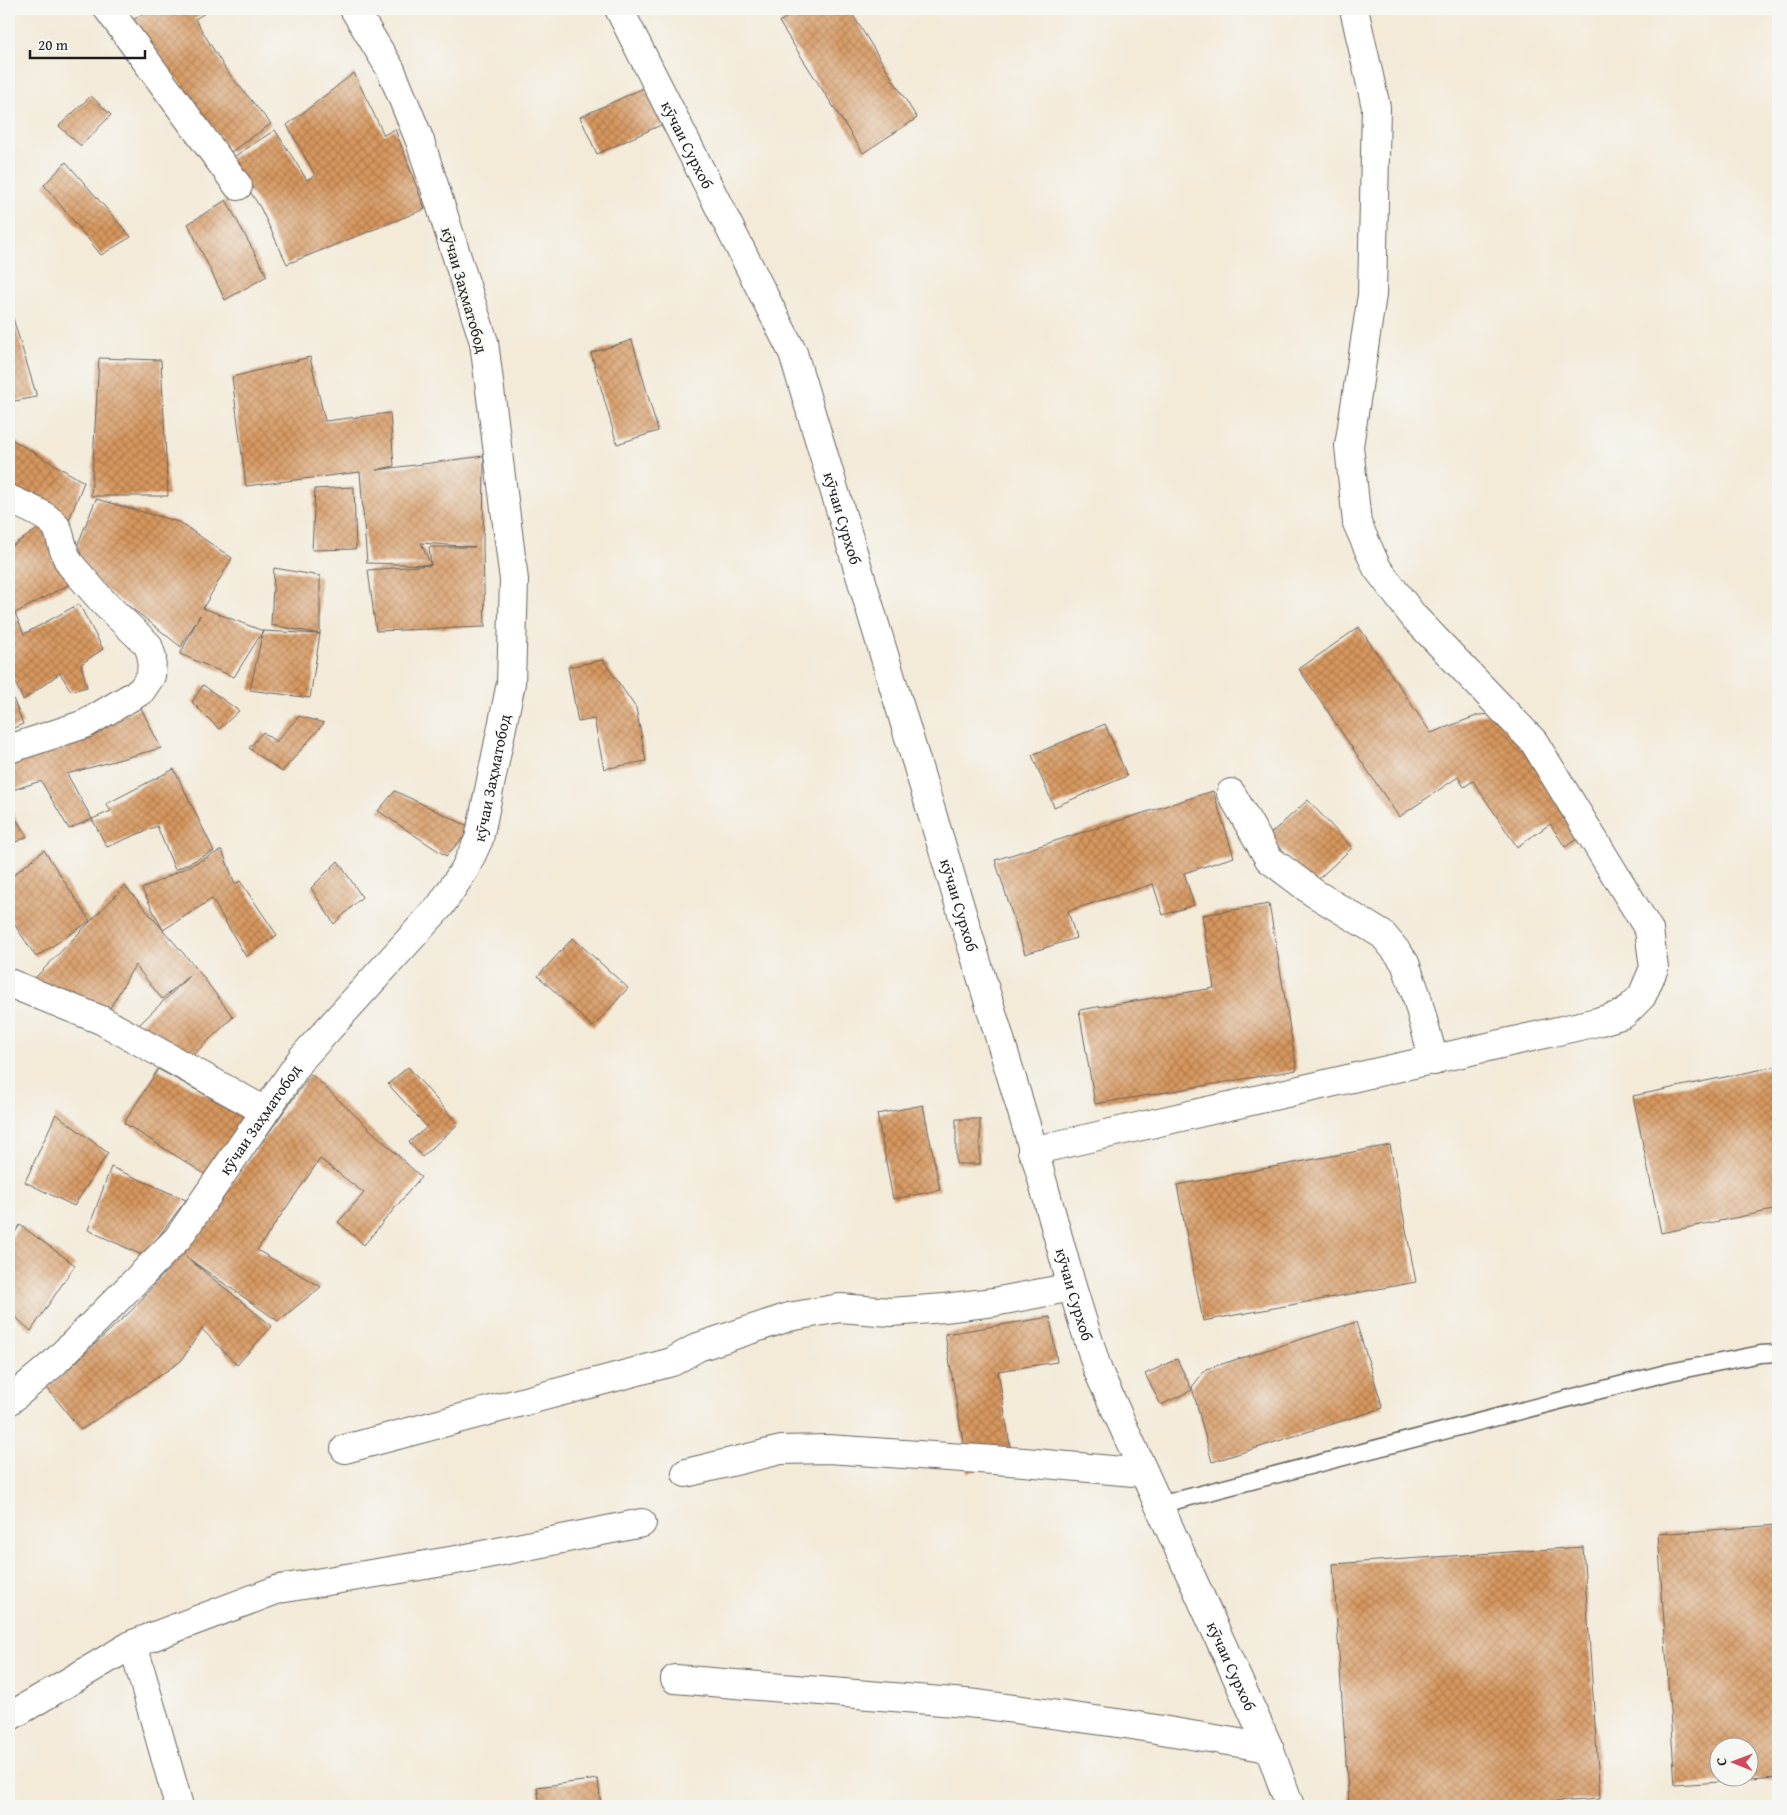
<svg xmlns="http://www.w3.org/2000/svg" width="1787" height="1815" viewBox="0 0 1787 1815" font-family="'Gentium Book Plus',serif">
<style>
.building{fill:url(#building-cross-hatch);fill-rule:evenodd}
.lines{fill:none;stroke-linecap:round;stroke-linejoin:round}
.lane-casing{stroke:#67645e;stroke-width:19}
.street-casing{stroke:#67645e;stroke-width:30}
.lane{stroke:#fff;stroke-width:16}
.street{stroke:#fff;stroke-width:28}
.labels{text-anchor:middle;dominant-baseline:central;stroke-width:4;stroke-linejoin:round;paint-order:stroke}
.street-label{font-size:16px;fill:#1c1c1c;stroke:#f6f6f2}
</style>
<defs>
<pattern id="building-cross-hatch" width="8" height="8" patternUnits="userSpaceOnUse" patternTransform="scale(1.25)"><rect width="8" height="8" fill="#d7975e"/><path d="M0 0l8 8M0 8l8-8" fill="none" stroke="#ae7a4d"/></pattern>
</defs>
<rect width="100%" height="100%" fill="#f6f6f2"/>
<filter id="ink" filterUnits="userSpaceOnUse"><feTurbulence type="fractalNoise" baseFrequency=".02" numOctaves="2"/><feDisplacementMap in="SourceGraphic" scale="10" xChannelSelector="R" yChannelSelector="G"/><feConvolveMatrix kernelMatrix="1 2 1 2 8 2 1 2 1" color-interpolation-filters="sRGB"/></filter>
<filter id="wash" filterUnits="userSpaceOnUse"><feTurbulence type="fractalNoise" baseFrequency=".0096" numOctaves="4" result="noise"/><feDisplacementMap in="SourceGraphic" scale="20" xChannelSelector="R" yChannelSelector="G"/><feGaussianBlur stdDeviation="1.12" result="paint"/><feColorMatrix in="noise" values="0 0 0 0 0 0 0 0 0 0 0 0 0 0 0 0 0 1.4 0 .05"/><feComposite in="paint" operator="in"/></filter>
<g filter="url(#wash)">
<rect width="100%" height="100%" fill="#f3ead8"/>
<g id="blocks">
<path class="building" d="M150,9h62l-17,10 31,51 45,54 -40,28 -98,-132z
M800,9h49l68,109 -54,35 -84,-131z
M354,73l30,62 11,-6 30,80 -138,55 -27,-57 -31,-47 46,-30 32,50 8,-5 -28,-50z
M646,87l17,37 -66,30 -17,-37z
M91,96l20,19 -30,31 -22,-20z
M66,162l65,75 -30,18 -57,-70z
M226,200l41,76 -42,24 -37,-76z
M9,305l28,92 -28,5z
M632,340l26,91 -41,13 -26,-91z
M310,357l15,64 65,-8 4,53 -18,4 108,-14 -1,91 2,80 -109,4 -8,-61 63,-5 -64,-2 -7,-91 -114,14 -14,-109zM421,543l54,4h-46l2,18z
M99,358l62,2 7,136h-77z
M9,438l75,44 -15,38 -60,-33z
M354,487l2,62 -44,1 3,-61z
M96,499l83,23 53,36 -29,50 60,23 -29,46 -54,-23 20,-39 -19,32 -39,-31 -72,-52z
M42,526l30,57 -57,30 9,21 55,-30 24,45 -22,15 6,23 -16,4 -11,-18 -37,27 -14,-31v-121z
M274,568l46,8v58l-49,-9z
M1359,627l72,106 48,-18 27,-2 80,120 -21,14 -15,-23 -33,23 -44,-66 -9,6 -6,-10 -59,40 -100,-148z
M263,631l57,3 -10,64 -60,-8z
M603,660l33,48 10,53 -42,8 -10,-50 -16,3 -10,-55z
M203,685l36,26 -20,18 -27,-27z
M9,688l14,36 -14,6z
M141,708l20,40 -94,26 25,45 -23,10 -28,-48 -32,10v-36z
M299,716l25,7 -42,49 -33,-24 14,-16 13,10z
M1105,724l22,52 -73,31 -22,-52z
M174,769l40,82 -39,19 -18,-44 -50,21 -15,-28 19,-8 -5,-7z
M395,791l77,37 -26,28 -68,-45z
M1213,791l21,66 -50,16 10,32 -31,10 -10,-31 -85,27 8,27 -51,16 -30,-94z
M1308,800l44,48 -39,36 -44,-49z
M9,807l18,30 -18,8z
M44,850l46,71 -54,36 -27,-41v-37z
M222,850l13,34 5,-3 37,54 -31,22 -34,-58 -49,31 -21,-41z
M338,861l24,36 -28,27 -23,-36z
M125,886l72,83 36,48 -44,42 -50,-34 52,-51 -29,25 -27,-34 -29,50 -74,-34z
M1269,904l28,166 -202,34 -16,-94 135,-22 -12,-73z
M573,938l55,50 -35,39 -55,-51z
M1778,1066v143l-117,24 -28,-137z
M408,1067l50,57 -36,33 -13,-15 18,-15 -39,-43z
M158,1069l88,48 -35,61 -87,-55z
M311,1074l110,103 -57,68 -26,-23 26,-29 -44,-34 -63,91 64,37 -43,34 -92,-64 86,69 -35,39 -35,-36 -21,32 -100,69 -34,-42 85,-78 49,-56z
M923,1105l17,85 -47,9 -16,-85z
M56,1114l52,39 -34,53 -49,-24z
M956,1119h24v45h-24z
M1390,1145l26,137 -213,39 -26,-136z
M111,1167l75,33 -42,56 -56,-26z
M20,1225l55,40 -44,66 -22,-20v-70z
M1050,1317l7,45 -59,9 15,93 -45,8 -23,-138z
M1356,1322l27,86 -171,54 -20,-75 14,-18z
M1177,1359l15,31 -31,15 -16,-31z
M1778,1525v253l-103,7 -17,-251zM1720,1748h30v30h-30z
M1583,1547l17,252 -104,7h-147l-16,-242z
M598,1779l3,27h-61l-3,-19z"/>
</g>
</g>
<g filter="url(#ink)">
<use href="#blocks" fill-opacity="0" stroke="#67645e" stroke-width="1"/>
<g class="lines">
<g class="lane-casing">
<path id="lane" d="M1159,1505l511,-133 91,-18 17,-1"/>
</g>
<g class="street-casing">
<g id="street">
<path d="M108,9l130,177"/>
<path id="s1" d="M619,9l174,344 245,812 34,122 26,84 171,377 21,58"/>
<path d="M9,499c13,6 43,17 49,31 4,12 5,23 12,34l34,39 44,42 4,12 -1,19 -10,15 -56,33 -76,25"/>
<path d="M1231,793l38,66 45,34 69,42 15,18 7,10 11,31 18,67"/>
<path d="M9,983l92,37 164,91"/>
<path d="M1032,1151l565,-129 27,-8 18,-18 12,-28 -5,-38 -115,-188 -120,-125 -37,-49 -20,-45 -8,-77 23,-151 4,-188 -22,-98"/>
<path id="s2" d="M9,1401l45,-38 124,-125 124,-180 139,-153 24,-36 14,-30 32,-156 3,-103 -30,-238 -64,-201 -29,-71 -37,-61"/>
<path d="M345,1449l327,-87 26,-15 91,-30 51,-9 51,4 53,-4 50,-6 78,-15"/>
<path d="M686,1473l95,-23 47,-1 196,13 120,11"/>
<path d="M133,1644l146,-55 183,-30 180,-36"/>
<path d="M675,1679l303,25 154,21 137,23"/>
<path d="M9,1717l124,-73 46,162"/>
</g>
</g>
<use href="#lane" class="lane"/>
<use href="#street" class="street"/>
</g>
</g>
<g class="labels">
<g class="street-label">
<text stroke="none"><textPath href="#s1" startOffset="152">кӯчаи Сурхоб</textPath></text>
<text transform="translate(465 290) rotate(74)">кӯчаи Заҳматобод</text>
<text stroke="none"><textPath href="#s1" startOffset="558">кӯчаи Сурхоб</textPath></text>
<text stroke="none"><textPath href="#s2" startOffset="799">кӯчаи Заҳматобод</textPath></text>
<text stroke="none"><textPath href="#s1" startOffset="962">кӯчаи Сурхоб</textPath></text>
<text stroke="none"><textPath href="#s2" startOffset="379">кӯчаи Заҳматобод</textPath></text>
<text stroke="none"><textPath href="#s1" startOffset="1368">кӯчаи Сурхоб</textPath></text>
<text stroke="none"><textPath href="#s1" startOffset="1772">кӯчаи Сурхоб</textPath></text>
</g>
</g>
<rect width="1787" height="1815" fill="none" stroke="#f6f6f2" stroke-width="30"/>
<g transform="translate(1734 1762) rotate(271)"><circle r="24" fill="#f6f6f2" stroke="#9f9f9c"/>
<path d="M0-4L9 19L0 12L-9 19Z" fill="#d1495b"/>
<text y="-8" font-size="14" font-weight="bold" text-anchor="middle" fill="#1c1c1c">С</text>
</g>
<path d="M30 50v8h115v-8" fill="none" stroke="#1c1c1c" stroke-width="2.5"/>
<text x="38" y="50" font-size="15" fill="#1c1c1c" stroke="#f6f6f2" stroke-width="4" paint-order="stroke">20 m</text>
</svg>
